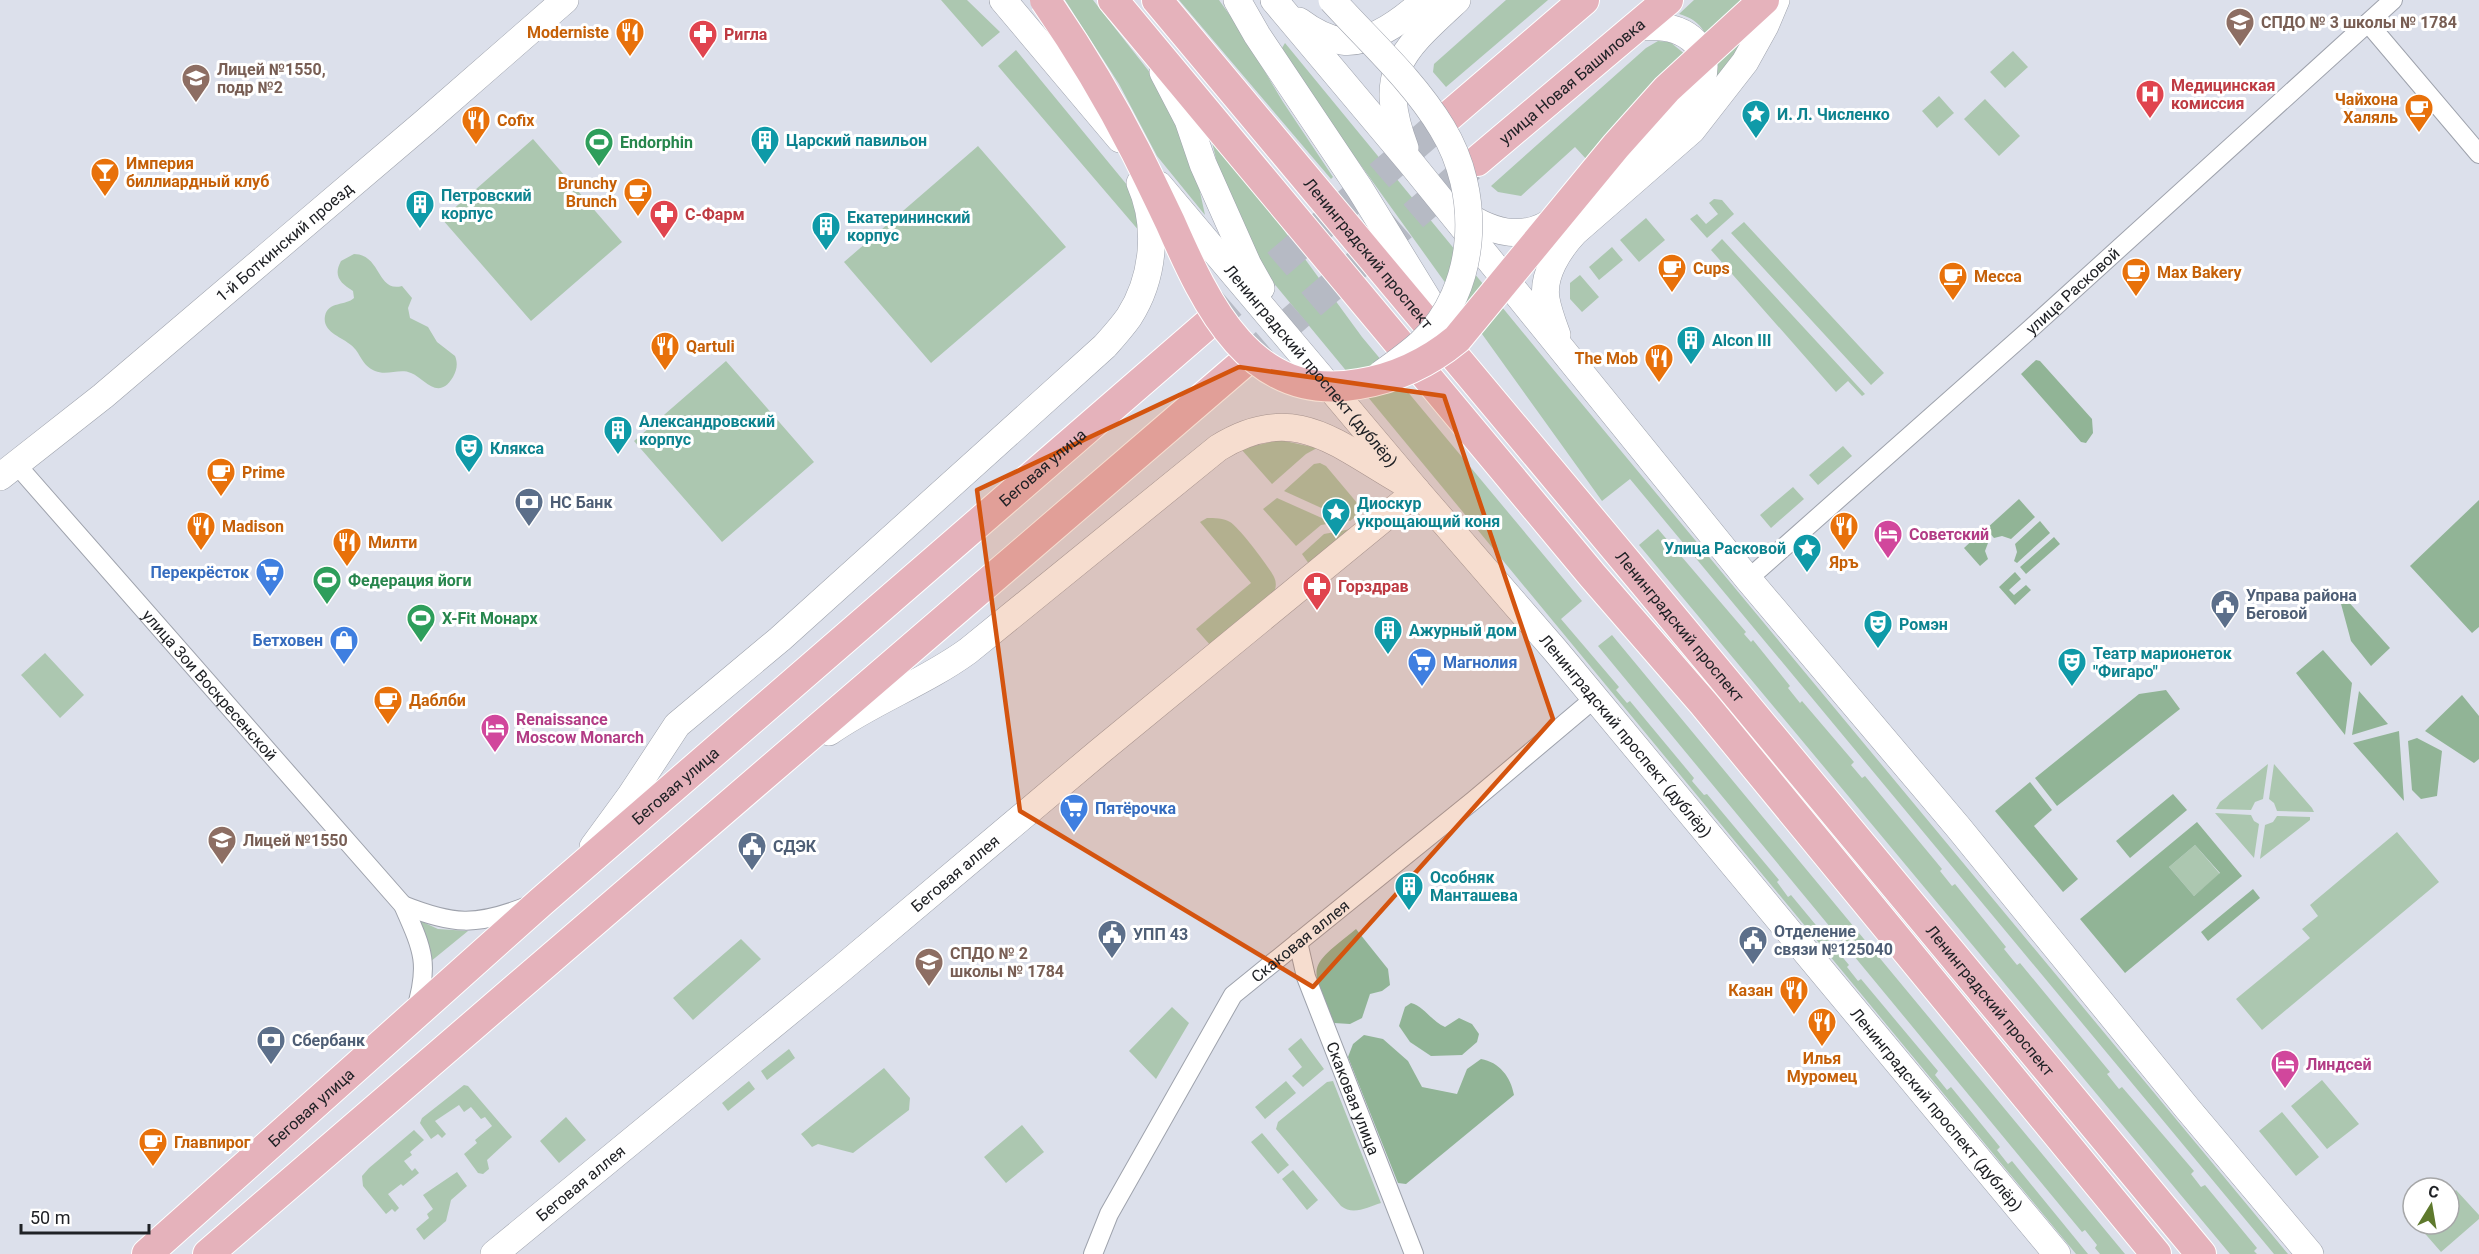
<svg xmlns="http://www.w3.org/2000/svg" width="2479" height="1254" viewBox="0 0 2479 1254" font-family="Roboto,sans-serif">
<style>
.green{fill:#acc7b0}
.forest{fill:#91b496;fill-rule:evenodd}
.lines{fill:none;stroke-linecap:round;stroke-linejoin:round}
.primary-tunnel{stroke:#b6bac4;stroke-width:30;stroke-dasharray:30 15;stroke-linecap:butt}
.street-casing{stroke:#9ea2ac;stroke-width:20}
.secondary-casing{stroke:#9ea2ac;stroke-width:28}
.primary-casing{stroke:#fff;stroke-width:32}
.street{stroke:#fff;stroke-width:18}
.secondary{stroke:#fff;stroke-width:27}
.primary{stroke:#e5b2bb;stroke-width:30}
.secondary-bridge-casing{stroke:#9ea2ac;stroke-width:28;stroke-linecap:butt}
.primary-bridge-casing{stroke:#fff;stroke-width:32;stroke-linecap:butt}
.secondary-bridge{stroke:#fff;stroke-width:27}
.primary-bridge{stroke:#e5b2bb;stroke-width:30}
.marked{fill:#d4540f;fill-opacity:0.2;stroke:#d4540f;stroke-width:4.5;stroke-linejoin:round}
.labels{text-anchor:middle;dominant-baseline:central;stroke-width:6;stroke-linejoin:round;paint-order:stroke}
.education-label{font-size:16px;font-weight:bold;fill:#785e54;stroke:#fff;text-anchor:start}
.food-label{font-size:16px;font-weight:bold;fill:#c56008;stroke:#fff;text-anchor:start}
.health-label{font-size:16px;font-weight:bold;fill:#be3a42;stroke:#fff;text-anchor:start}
.street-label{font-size:16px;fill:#202226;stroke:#fff}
.culture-label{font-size:16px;font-weight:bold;fill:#0d838f;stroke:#fff;text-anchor:start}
.leisure-label{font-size:16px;font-weight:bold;fill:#27864d;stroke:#fff;text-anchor:start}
.service-label{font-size:16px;font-weight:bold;fill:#4e5e75;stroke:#fff;text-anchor:start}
.hotel-label{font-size:16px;font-weight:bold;fill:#b23c85;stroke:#fff;text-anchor:start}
.shop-label{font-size:16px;font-weight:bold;fill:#366cbe;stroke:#fff;text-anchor:end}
</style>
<rect width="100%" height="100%" fill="#dce0eb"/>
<path class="green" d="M941,0h26l33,32 -18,15z
M1065,0h28l62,79 39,85 11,51 -48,-59 -38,-72z
M1179,0h40l20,28 44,74 50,75 -2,2z
M1506,0h42l-102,87 -13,-15 1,-8z
M1694,0h68l-9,27 -40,63c-3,-32 3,-66 -34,-76z
M1658,41l12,1 16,13 -98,106 -13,-14 -54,49 -23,-4 -7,-6 155,-138z
M1285,43l263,320 740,891h-14l-644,-775 -28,22 -260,-362 -60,-91z
M1016,50l116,141 8,41 -142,-166z
M2013,51l15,16 -23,21 -15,-16z
M1939,96l15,17 -17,15 -15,-17z
M1985,99l35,37 -21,20 -35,-37z
M1211,138l56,69 95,130 220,264 -21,18 58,68 -3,3 11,13 3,-2 64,77 -2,3 12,14 3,-1 72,86 -2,2 11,15 3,-2 58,70 -2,2 11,14 3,-2 77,92 -3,4 12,15 4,-3 49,60 -3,3 11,14 4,-3 76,93h-12l-804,-973 -18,-23 -37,-95z
M533,139l89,103 -91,79 -89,-102z
M978,146l88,101 -135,116 -87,-101z
M1714,199l8,1 12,14 -27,24 -17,-19 7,-5 9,10 12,-10 -9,-11z
M1646,218l19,22 -26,22 -19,-22z
M1744,222l140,151 -13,12 -140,-152z
M1722,239l143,155 -3,2 -14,-15 -12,11 -125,-142z
M1612,247l11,13 -24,20 -10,-13z
M354,254c27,0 23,39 48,32l10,12 -4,10 2,10 18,9 9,15 18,14c3,7 2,14 -2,21 -15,25 -29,1 -42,-4 -11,-5 -24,3 -36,-2 -14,-6 -14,-18 -24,-26 -9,-8 -29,-13 -26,-29 3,-15 21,-10 29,-18l-1,-7c-13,-8 -20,-15 -12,-30z
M1580,275l19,22 -17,15 -12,-13v-16z
M726,361l88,101 -92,80 -88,-101z
M1280,440l37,8 -11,6 -34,30 -31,-35z
M1843,446l9,10 -34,29 -9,-10z
M1320,463l6,3 37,44 -13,11 -66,-30 30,-27z
M1793,487l11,12 -33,29 -11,-13z
M1277,498l56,25 -12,2 -25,21 -33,-37z
M1207,518c7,0 17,0 23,4 8,4 40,46 44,55 3,6 2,12 -1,18l-62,51 -15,-17 55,-46 -51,-61z
M1351,529l-42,35 -7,-10 22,-20z
M1658,529l88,103 -2,2 7,8 2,-2 37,46 -2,2 12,15 2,-2 52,61 -3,3 11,13 3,-2 77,93 -2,2 12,15 3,-2 51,63 -2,2 13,16 3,-2 90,109 -3,2 12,15 3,-2 72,84 -3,3 10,13 4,-2 52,63 -3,3 3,3h-27l-591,-709z
M1612,635l513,619h-25l-5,-6 2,-3 -12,-15 -3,2 -484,-586z
M45,653l39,42 -24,23 -39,-43z
M2268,764l-5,35 -8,3 -4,8 -35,-1 4,-7z
M2274,764l38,44 2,4 -37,-1 -3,-8 -5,-4z
M2215,813l36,2 3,6 5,3 -5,34z
M2277,816l33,1v3l-50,39 5,-34 8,-3z
M2397,832l42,50 -177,148 -26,-31 74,-61 -8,-9 16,-13 -8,-11z
M2195,845l25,29 -26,22 -25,-29z
M416,919l22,10 30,2 -38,31z
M741,939l20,20 -68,61 -20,-22z
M1172,1007l17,16 -33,56 -27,-28z
M1301,1038l23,31 -21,18 -11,-11 10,-9 -14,-18z
M789,1049l6,9 -28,22 -6,-9z
M884,1068l26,30 -1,12 -56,43 -35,-9 -6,3 -11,-13z
M2322,1080l37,44 -32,25 -36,-43z
M749,1081l6,8 -27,22 -6,-8z
M1286,1081l10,12 -31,26 -10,-12z
M1333,1081l48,122c-13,4 -28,13 -40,3l-65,-77 2,-7 49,-40z
M464,1085l4,1 44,51 -25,23 2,9 -6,5 -5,-1 -14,-19 13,-11 -2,-3 17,-14 -7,-9 -4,2 -10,-12 -7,5 -5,-7 -24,16 11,13 -4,4 -4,-4 -7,5 -11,-16 2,-5z
M2282,1112l37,45 -23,19 -37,-45z
M566,1117l20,23 -27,23 -19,-22z
M1022,1125l22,27 -38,31 -22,-26z
M414,1130l10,10 -14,12 2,3 -8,6 8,10 3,-3 4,5 -16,13 -2,-2 -13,10 11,14 -4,4 -3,-3 -6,5 -23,-28 -1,-10 7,-8z
M1262,1133l27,32 -11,9 -27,-32z
M1293,1170l25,30 -11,10 -25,-31z
M457,1172l10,14 -16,14 -5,21 -22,19 -8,-11 13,-11 -2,-4 6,-5 -10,-14z
M2456,1190l23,25v4l-38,33 -20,-23 6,-5h22v-20l2,-2 -2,-5z"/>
<path class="forest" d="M2036,360l4,1 52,58 1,14 -7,10 -5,-1 -60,-68z
M2019,499l16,18 -24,22 -9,-3 -8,2 -8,-9z
M2479,500v127l-7,6 -62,-67z
M2040,521l10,12 -33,30 -3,-2 3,-9 -2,-8z
M1980,533l8,10 -3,8 3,8 -8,7 -16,-18z
M2054,537l6,7 -34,30 -6,-7z
M2015,572l6,7 -12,11 5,5 12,-10 5,5 -16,15 -16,-18z
M2337,589l53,59 -19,18 -20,-25z
M2323,650l29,33 -7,52 -49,-62z
M2166,690l14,19 -123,97 -22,-28 104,-84z
M2359,691l29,33 -36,11z
M2462,695l17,21v43l-5,4 -49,-32z
M2399,731l5,70 -51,-58z
M2417,738l25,13 -5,45 -16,3 -9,-9 -4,-49z
M2030,782l22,28 -18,16 44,53 -15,13 -68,-81z
M2173,794l14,16 -57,48 -14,-17z
M2197,822l45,54 -117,97 -45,-54zM2195,845l25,28 -26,23 -25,-29z
M2253,889l7,9 -52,43 -7,-9z
M1356,929l32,40 2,16 -8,6 -12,3 -8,24 -12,6 -16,-1c-24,-59 -29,-53 22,-94z
M1411,1003c14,4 20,18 34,24l14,-9 13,6 7,10 -2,8 -15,13 -31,1 -21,-14 -11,-16 6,-19z
M1364,1035l19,4 25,22 14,26 35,7 10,-25 14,-10c18,3 30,18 33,36l-108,89 -8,-1 -50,-126 5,-13z"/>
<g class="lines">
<path class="primary-tunnel" d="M1209,323l234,-202
M1243,363l234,-202"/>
<g class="street-casing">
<g id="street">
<path d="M2368,23l111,131"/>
<path id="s1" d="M16,464l387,441c20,45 27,59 12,107"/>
<path id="s2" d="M1748,579l280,-248 365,-331"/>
<path d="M403,905c50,20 73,21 122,2"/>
<path id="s3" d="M1298,942l8,35 108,277"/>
<path id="s4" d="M1093,1254l16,-40 124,-219 241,-195 121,-102"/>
</g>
</g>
<g class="secondary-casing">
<g id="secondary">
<path d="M1003,0l117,139"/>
<path d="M1237,0l20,35 103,154 91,148"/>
<path d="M1274,0l137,163 337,416 210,248 229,281 123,146"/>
<path d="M1299,21c12,9 28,18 43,20 29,4 62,-22 83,-41"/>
<path d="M1163,72l25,48 15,44 45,101 13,23"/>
<path d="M1405,148c-29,-77 -3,-97 52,-148"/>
<path id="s5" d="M1159,185l258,306 138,159 502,604"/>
<path d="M1595,185c20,-17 40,-34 59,-51 15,-13 31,-25 42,-42 10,-15 12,-37 -1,-50 -16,-16 -40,-17 -60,-14"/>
<path d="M1456,208c32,24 67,36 101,10"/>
<path d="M1557,335c-4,-11 -9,-24 -11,-36 -4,-24 13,-50 29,-67l117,-102 53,-68 20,-36 11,-26"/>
<path id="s6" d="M0,477l103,-81 321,-273 141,-123"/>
<path d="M829,732c44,-31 95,-49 139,-81l250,-203c75,-47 117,-5 183,33"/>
<path d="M593,847l38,-52 46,-70 103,-86 325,-293c8,-9 17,-19 24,-29 25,-39 30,-91 11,-134"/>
<path id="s7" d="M494,1254l347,-285 258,-217 318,-261"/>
</g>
</g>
<g class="primary-casing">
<g id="primary">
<path d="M1113,0l479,575 112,129 452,550"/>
<path id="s8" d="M1157,0l488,584 556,670"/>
<path d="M1443,121l141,-121"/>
<path id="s9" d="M1477,161l191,-161"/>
<path id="s10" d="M147,1254l395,-353 667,-578"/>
<path d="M208,1254c345,-297 689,-595 1035,-891"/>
</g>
</g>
<use href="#street" class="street"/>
<use href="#secondary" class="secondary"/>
<use href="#primary" class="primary"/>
<g class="secondary-bridge-casing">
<path id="secondary-bridge" d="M1332,0c37,41 81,80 110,128 40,65 37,160 -21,215 -12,11 -26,21 -40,31"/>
</g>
<g class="primary-bridge-casing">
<path id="primary-bridge" d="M1045,0c34,49 64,99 91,152 12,24 23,47 34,70 36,82 81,182 189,162 37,-6 69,-21 98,-45l159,-193 51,-57 97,-89"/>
</g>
<use href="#secondary-bridge" class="secondary-bridge"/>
<use href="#primary-bridge" class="primary-bridge"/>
</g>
<path class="marked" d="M1239,367l205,29 109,323 -240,268 -293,-176 -43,-321z"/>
<defs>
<g id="school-pin" transform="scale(1.5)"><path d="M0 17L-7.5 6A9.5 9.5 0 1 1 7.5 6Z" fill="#8d6e63" stroke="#fff"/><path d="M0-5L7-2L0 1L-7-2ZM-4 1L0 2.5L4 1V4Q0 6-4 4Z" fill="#fff"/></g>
<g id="restaurant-pin" transform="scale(1.5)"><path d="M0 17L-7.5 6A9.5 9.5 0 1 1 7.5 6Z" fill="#e8710a" stroke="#fff"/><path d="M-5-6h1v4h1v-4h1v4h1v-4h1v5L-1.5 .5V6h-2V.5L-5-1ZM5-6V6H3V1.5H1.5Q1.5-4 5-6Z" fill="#fff"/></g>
<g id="pharmacy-pin" transform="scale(1.5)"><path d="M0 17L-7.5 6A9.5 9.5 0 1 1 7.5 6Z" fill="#e0444e" stroke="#fff"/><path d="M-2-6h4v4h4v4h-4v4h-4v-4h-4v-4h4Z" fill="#fff"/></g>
<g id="hospital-pin" transform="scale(1.5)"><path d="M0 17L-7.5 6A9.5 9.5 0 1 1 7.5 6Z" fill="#e0444e" stroke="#fff"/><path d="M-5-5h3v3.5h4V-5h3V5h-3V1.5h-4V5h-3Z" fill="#fff"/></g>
<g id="cafe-pin" transform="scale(1.5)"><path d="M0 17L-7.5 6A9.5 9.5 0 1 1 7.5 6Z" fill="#e8710a" stroke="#fff"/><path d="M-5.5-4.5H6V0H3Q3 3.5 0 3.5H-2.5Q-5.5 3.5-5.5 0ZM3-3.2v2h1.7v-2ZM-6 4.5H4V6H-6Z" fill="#fff"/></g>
<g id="sight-pin" transform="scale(1.5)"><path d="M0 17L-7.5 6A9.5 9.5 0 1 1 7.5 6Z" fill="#0f9aa8" stroke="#fff"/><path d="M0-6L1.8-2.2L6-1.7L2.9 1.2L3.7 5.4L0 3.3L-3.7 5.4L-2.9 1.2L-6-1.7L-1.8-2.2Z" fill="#fff"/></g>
<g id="building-pin" transform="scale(1.5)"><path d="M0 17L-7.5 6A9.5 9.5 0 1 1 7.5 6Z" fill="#0f9aa8" stroke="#fff"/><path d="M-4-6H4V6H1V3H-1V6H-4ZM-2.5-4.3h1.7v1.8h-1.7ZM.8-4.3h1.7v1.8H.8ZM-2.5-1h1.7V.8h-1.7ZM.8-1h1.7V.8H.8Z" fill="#fff"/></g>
<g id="stadium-pin" transform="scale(1.5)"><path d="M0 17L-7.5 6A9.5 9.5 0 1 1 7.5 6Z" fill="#2e9e5b" stroke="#fff"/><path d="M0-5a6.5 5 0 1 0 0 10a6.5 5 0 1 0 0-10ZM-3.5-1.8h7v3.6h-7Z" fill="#fff"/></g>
<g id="bar-pin" transform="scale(1.5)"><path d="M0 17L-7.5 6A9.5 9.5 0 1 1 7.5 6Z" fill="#e8710a" stroke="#fff"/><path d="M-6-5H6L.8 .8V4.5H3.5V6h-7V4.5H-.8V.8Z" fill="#fff"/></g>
<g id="theatre-pin" transform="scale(1.5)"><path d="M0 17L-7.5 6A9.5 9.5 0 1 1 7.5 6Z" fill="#0f9aa8" stroke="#fff"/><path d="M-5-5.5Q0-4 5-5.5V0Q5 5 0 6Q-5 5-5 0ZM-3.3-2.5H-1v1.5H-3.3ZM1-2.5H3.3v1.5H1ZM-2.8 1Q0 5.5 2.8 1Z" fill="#fff"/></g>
<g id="bank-pin" transform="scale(1.5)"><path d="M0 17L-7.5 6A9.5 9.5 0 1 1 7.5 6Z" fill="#5c6f8a" stroke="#fff"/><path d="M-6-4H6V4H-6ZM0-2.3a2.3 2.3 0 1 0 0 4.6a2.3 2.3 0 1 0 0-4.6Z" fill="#fff"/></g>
<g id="hotel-pin" transform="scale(1.5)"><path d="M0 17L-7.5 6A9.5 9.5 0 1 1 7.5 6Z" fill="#d1479c" stroke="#fff"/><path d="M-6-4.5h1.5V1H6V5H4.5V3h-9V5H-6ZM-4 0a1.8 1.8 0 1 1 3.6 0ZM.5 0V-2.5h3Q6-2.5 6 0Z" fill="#fff"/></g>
<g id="supermarket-pin" transform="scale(1.5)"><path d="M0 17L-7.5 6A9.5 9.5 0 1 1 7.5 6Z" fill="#3f7fe0" stroke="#fff"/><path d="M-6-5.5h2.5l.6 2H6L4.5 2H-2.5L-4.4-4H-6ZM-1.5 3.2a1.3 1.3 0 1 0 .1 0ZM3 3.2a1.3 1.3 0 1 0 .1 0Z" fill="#fff"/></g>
<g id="civic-pin" transform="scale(1.5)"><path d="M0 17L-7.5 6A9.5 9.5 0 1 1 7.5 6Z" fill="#5c6f8a" stroke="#fff"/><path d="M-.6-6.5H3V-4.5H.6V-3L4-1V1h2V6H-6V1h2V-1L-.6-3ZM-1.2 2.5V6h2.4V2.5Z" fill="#fff"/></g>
<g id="shop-pin" transform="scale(1.5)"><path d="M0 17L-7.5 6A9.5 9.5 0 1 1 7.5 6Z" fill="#3f7fe0" stroke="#fff"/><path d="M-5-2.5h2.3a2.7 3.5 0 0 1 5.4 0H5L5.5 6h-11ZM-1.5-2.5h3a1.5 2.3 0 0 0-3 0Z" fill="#fff"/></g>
</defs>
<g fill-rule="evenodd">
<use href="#school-pin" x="2240" y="22"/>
<use href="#restaurant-pin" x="630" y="32"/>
<use href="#pharmacy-pin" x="703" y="34"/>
<use href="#school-pin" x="196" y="78"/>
<use href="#hospital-pin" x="2150" y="94"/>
<use href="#cafe-pin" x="2419" y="108"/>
<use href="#sight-pin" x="1756" y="114"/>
<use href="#restaurant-pin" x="476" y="120"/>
<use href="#building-pin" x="765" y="140"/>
<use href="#stadium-pin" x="599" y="142"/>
<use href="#bar-pin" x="105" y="172"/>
<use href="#cafe-pin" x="638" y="192"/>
<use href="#building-pin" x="420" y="204"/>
<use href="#pharmacy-pin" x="664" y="214"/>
<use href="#building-pin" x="826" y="226"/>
<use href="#cafe-pin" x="1672" y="268"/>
<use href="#cafe-pin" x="2136" y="272"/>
<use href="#cafe-pin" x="1953" y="276"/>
<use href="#building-pin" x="1691" y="340"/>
<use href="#restaurant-pin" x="665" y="346"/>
<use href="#restaurant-pin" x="1659" y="358"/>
<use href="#building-pin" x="618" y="430"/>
<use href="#theatre-pin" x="469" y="448"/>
<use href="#cafe-pin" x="221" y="472"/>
<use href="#bank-pin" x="529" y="502"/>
<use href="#sight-pin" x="1336" y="512"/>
<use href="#restaurant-pin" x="201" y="526"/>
<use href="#restaurant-pin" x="1844" y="526"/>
<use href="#hotel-pin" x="1888" y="534"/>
<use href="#restaurant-pin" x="347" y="542"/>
<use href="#sight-pin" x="1807" y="548"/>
<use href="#supermarket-pin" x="270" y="572"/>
<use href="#stadium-pin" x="327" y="580"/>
<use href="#pharmacy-pin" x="1317" y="586"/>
<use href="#civic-pin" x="2225" y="604"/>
<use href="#stadium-pin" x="421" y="618"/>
<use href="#theatre-pin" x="1878" y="624"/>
<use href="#building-pin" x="1388" y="630"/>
<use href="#shop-pin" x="344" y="640"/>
<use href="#supermarket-pin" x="1422" y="662"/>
<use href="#theatre-pin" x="2072" y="662"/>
<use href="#cafe-pin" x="388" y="700"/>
<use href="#hotel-pin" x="495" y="728"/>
<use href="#supermarket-pin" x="1074" y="808"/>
<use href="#school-pin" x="222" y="840"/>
<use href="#civic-pin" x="752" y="846"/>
<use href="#building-pin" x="1409" y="886"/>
<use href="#civic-pin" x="1112" y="934"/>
<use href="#civic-pin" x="1753" y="940"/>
<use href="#school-pin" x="929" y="962"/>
<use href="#restaurant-pin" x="1794" y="990"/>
<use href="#restaurant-pin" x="1822" y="1022"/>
<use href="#bank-pin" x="271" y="1040"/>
<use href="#hotel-pin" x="2285" y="1064"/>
<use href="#cafe-pin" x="153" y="1142"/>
</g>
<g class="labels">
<g class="education-label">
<text x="2261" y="22">СПДО № 3 школы № 1784</text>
<text x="217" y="69">Лицей №1550,<tspan x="217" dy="18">подр №2</tspan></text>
<text x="243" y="840">Лицей №1550</text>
<text x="950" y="953">СПДО № 2<tspan x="950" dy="18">школы № 1784</tspan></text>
</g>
<g class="food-label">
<text x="609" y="32" text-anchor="end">Moderniste</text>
<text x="2398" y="99" text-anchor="end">Чайхона<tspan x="2398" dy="18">Халяль</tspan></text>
<text x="497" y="120">Cofix</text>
<text x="126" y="163">Империя<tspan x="126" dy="18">биллиардный клуб</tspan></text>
<text x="617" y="183" text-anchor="end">Brunchy<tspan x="617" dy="18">Brunch</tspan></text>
<text x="1693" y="268">Cups</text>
<text x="2157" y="272">Max Bakery</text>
<text x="1974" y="276">Mecca</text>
<text x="686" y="346">Qartuli</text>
<text x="1638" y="358" text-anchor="end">The Mob</text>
<text x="242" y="472">Prime</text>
<text x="222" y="526">Madison</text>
<text x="368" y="542">Милти</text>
<text x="1844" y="562" text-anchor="middle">Яръ</text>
<text x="409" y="700">Даблби</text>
<text x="1773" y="990" text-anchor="end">Казан</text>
<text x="1822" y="1058" text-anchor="middle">Илья<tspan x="1822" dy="18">Муромец</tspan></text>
<text x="174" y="1142">Главпирог</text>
</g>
<g class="health-label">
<text x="724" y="34">Ригла</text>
<text x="2171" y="85">Медицинская<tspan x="2171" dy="18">комиссия</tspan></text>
<text x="685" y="214">С-Фарм</text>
<text x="1338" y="586">Горздрав</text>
</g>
<g class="street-label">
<text stroke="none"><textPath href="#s9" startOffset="124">улица Новая Башиловка</textPath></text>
<text stroke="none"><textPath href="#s6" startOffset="369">1-й Боткинский проезд</textPath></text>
<text stroke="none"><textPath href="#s8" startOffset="330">Ленинградский проспект</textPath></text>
<text stroke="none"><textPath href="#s2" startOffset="434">улица Расковой</textPath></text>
<text stroke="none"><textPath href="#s5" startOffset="236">Ленинградский проспект (дублёр)</textPath></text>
<text stroke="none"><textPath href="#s10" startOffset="1192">Беговая улица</textPath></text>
<text stroke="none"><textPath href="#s8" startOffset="816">Ленинградский проспект</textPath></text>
<text stroke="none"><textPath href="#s1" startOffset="294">улица Зои Воскресенской</textPath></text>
<text stroke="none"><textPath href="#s5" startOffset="722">Ленинградский проспект (дублёр)</textPath></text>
<text stroke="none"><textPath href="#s10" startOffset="706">Беговая улица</textPath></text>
<text stroke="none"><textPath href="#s7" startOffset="598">Беговая аллея</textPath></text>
<text stroke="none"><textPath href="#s4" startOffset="381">Скаковая аллея</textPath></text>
<text stroke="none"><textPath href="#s8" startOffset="1302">Ленинградский проспект</textPath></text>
<text stroke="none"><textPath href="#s3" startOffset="166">Скаковая улица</textPath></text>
<text stroke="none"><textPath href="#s10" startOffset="220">Беговая улица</textPath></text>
<text stroke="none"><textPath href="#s5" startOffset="1208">Ленинградский проспект (дублёр)</textPath></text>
<text stroke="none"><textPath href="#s7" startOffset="112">Беговая аллея</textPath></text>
</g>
<g class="culture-label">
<text x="1777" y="114">И. Л. Численко</text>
<text x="786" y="140">Царский павильон</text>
<text x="441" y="195">Петровский<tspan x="441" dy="18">корпус</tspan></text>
<text x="847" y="217">Екатерининский<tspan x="847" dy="18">корпус</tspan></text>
<text x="1712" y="340">Alcon III</text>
<text x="639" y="421">Александровский<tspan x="639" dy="18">корпус</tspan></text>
<text x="490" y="448">Клякса</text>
<text x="1357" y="503">Диоскур<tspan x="1357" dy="18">укрощающий коня</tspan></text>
<text x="1786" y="548" text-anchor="end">Улица Расковой</text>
<text x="1899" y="624">Ромэн</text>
<text x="1409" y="630">Ажурный дом</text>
<text x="2093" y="653">Театр марионеток<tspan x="2093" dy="18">"Фигаро"</tspan></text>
<text x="1430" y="877">Особняк<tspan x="1430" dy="18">Манташева</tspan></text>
</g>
<g class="leisure-label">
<text x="620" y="142">Endorphin</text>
<text x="348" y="580">Федерация йоги</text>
<text x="442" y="618">X-Fit Монарх</text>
</g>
<g class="service-label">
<text x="550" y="502">НС Банк</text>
<text x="2246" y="595">Управа района<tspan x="2246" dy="18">Беговой</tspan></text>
<text x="773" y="846">СДЭК</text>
<text x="1774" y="931">Отделение<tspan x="1774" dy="18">связи №125040</tspan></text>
<text x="1133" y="934">УПП 43</text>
<text x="292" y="1040">Сбербанк</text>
</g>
<g class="hotel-label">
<text x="1909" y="534">Советский</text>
<text x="516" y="719">Renaissance<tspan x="516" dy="18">Moscow Monarch</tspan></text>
<text x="2306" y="1064">Линдсей</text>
</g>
<g class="shop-label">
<text x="249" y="572">Перекрёсток</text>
<text x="323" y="640">Бетховен</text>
<text x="1443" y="662" text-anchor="start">Магнолия</text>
<text x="1095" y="808" text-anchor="start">Пятёрочка</text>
</g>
</g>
<g transform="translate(2431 1206) rotate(11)"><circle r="28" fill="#ffffff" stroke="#a6a7a8" stroke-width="1.5"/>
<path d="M0-4.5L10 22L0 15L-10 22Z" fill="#5e792d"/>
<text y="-9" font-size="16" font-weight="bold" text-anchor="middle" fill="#202226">С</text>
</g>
<path d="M21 1224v9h128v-9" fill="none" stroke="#202226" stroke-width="3"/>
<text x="30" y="1224" font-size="18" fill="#202226" stroke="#ffffff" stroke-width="4.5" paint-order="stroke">50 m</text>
</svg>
